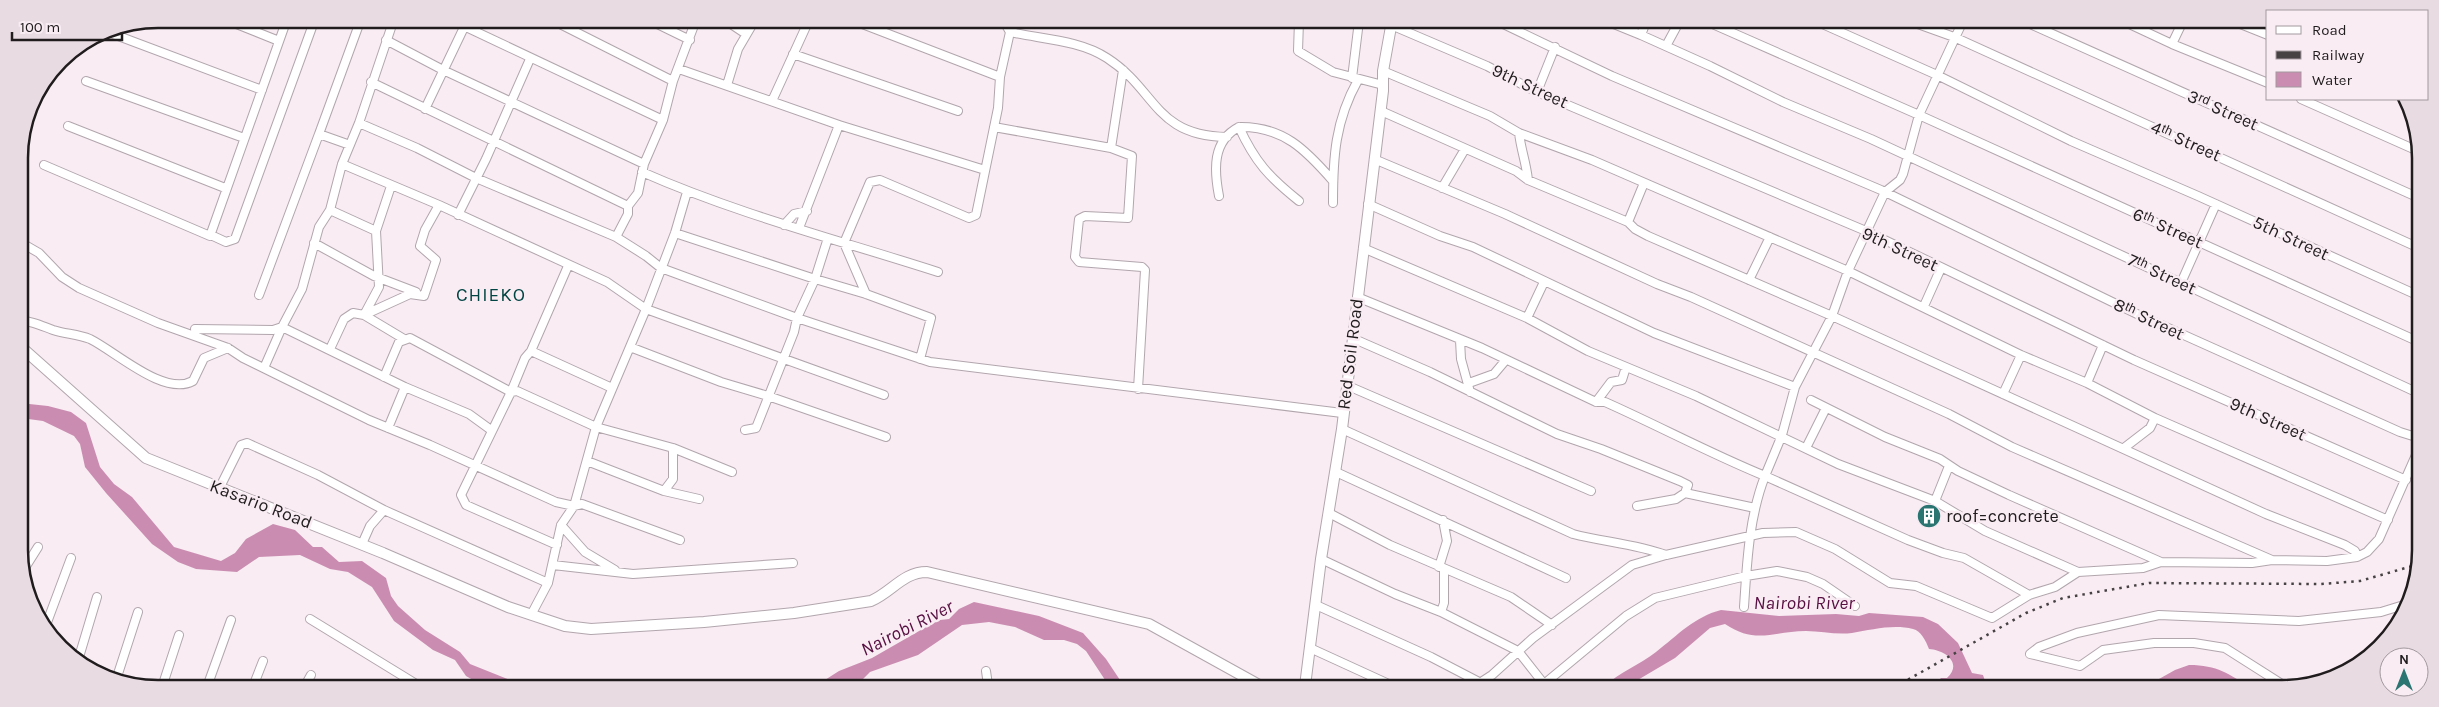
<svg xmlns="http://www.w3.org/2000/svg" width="2439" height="707" viewBox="0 0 2439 707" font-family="Karla,sans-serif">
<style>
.water{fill:#ca8db1}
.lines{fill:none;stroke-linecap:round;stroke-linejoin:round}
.minor-casing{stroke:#b2a6ad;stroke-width:10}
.tertiary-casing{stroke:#b2a6ad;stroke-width:12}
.minor{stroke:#fff;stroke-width:8}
.tertiary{stroke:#fff;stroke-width:10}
.rail{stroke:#464143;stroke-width:2.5;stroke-dasharray:2.5 5;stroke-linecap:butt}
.labels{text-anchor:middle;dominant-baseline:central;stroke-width:5;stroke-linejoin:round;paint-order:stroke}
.street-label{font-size:18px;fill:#201c1e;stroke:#f9ecf3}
.poi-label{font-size:18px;fill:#201c1e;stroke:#f9ecf3;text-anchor:start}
.neighbourhood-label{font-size:19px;letter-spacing:1px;fill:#004443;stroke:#f9ecf3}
.water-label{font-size:19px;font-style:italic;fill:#581043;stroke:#f9ecf3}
.rim{fill:none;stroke:#201c1e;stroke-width:2.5}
</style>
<rect width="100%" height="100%" fill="#f9ecf3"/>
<path class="water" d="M20,403l28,3 23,6 15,11 14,44 14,17 18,13 42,50 47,14 14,-8 11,-14 27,-15 22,6 18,17h9l17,15 23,-1 24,17 5,18 7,10 27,24 35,22 10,12 50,20h-40l-14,-8 -11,-16 -22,-10 -39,-29 -22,-34 -24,-15 -18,-3 -30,-14 -41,2 -22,15 -41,-3 -18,-7 -26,-18 -46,-51 -21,-26 -5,-23 -6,-8 -31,-15 -22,-3z
M974,602l65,14 44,17 23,26 18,27h-15l-23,-35 -9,-7 -13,-4h-20l-29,-13 -26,-5 -27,3 -44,30 -48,17 -13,13h-40l22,-14 33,-13 54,-31 14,-7 9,-1 10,-10z
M1721,610l58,6 57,-2 23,2 10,-3 54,4 15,7 20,19 14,30 11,2 4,12h-55l9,-9h6c16,-15 -2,-28 -18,-29 -3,-8 -8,-18 -16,-20 -20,-5 -42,1 -61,4 -16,2 -31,-2 -46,-2 -33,0 -50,14 -81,-7l-15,4 -35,30 -39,23 -1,6h-31c15,-15 36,-22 52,-35 22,-17 38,-35 65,-42z
M2189,665c29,0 39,9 63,23h-28l-15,-6 -23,6h-43l32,-18z"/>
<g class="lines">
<g class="minor-casing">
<path id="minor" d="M224,19l55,22
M449,19l214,101
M552,20l121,61
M649,20l41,20
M696,20l-23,61 -10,39 -19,44 -6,29 -10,13v8l-12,23 30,19 15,12 136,50 133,44 412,51
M725,20l21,14
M852,20l148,57
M1299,21l-1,30 35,21 50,13
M1499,22l113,54 269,114 256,124 263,118 16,5
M1609,22l32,13 5,-13
M1708,22l211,93 498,226
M1818,22l119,53 134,66 127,55 219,99
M1915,23l39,14 463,210
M2028,23l389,174
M2127,23l45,21 96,39
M2238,23l30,12
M1391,25l96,41 50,26 329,139 268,129 272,120
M105,31l157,59
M1010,32c31,7 70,8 97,26 50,32 47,78 120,79
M1641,35l69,31 73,36 88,37 545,253
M386,40l57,30 201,94
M2172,44l10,-21
M1666,46l13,-24
M793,54l165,57
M679,69l160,56 146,45
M1383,71l107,45 29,17 73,27 256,111 173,84 66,28 68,35 233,102
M1352,78l7,-57
M86,81l158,57
M371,82l257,124
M727,85l11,-36 17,-29
M1537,92l18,-45
M2301,99l117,52
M772,101l37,-81
M425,109l43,-90
M1381,111l135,60 12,9 100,42 7,7 13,7 184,80 434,198 79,31 10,6 2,6
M359,123l58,25 59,30 140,59
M68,126l157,62
M994,127l117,21 12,-78
M1239,127c44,-1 67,23 94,54
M1519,133c2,17 7,29 9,47
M319,134l42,-115
M1111,148l21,8 -4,62 -43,-2 -6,3 -4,38 4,5 63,5 3,3 -7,119
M1374,159l131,55 152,70 34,13 258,117 63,33 260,113
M342,164l97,41 168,77 39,27 238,86
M44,165l166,71 77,-217
M642,172c95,42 197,68 296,100
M391,186l-15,45 3,56 -15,28 40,24
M1442,188l23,-39
M1219,196c-5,-26 -7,-55 20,-69 16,35 30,50 60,74
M1333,203c0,-46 2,-82 25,-123
M1368,204l72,32 33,11 181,86 141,54 37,-71 16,-45 37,-79 15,-12 3,-6 16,-59 43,-92
M330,210l46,21
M458,215l28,-56 44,-100
M1628,222l16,-39
M784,225l10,-11 13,-3
M799,228l40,-103
M675,233l140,46 51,15 65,24 -11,41
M213,236l13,6 9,-3 80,-220
M20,242l19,11 23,24 17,11 79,35 70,25 15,10 126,62 61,25 126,57 18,4 8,-2 98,36
M314,243l60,33 42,16
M1363,248l164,70
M1749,280l21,-43
M1544,282l-17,36 61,33 108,45 142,68 97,37 50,30 93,41
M2181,283l35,-79
M866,294l-22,-51 26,-61 10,-2 89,38 7,-3 22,-107 2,-31 10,-45 -4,-7 -15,-4
M259,295l60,-161 31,11
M1357,297l125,51 114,54h9c54,24 106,52 160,74 -16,41 -18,86 -21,131
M1924,306l17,-38
M20,322c11,-2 22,4 33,8 12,4 25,4 37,9 25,12 74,58 103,42l11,-23 24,-10
M195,329l78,1 9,-3 123,60 64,27 22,16
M1352,338l78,34 127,62 44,15 79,32 8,4 -3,8
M1460,340l1,19 9,33
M630,347l91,35 47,14 118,41
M330,349l14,-30 9,-6 11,2 46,-21 14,2 12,-36 -16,-14 5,-16 14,-25
M531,351l81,37
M264,368l18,-41 20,-38 17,-62 11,-17 12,-46 17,-41 35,-104
M384,377l15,-35 11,-4 101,54 6,-1 79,36 77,21 59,24
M1469,383l25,-9 11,-13
M2087,383l16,-38
M1346,385l245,106
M1795,387l-13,48 -17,41 143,64 35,13 21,5 65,37
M2003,394l18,-39
M1811,400l74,37 55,22 18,12 51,24 152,67 91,1 20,-3 55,1 30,-4 10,-5 12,-13 37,-84
M1596,402l15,-20 11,-2 4,-13
M388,428l17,-41
M1342,429l231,105c31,8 63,10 93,21
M745,430l11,-2 38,-96 3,-14 18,-39 13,-41
M1806,448l20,-40
M2124,448l26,-20 5,-10
M587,461l77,30 35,8
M1336,472l230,106
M220,487l21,-42 6,-2 71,32 66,35
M664,491l9,-12v-31
M1935,501l14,-35
M1637,506l39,-7 9,-6 70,15
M1329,513l61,32 121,52 41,28
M561,525l24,27 30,18
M362,544l8,-18 14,-16 164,73
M557,545l-91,-40 -5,-10 50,-103 14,-34 6,-7 37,-85
M1321,559l74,35 46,18 77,39 26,33 82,-68 29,-18 91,-22 31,-5 30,6 16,7 32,22
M553,565l80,9 160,-11
M1439,567l8,-26 -4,-21
M21,574l17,-27
M1316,605l115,52 50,26
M1441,612l3,-9v-34
M531,615l17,-32 13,-58 13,-19 22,-79 50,-118 29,-76 12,-41
M310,619l106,65
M46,625l25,-67
M1310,648l83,38
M79,657l18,-60
M986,671l2,14
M116,680l22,-68
M163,684l16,-49
M208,684l23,-64
M254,684l9,-23
M306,684l5,-9
M1475,686l17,-11 41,-37 99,-73 34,-10 97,-22 33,-1 39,17 55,34 26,3 76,32 37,-23 26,-8 23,-15 65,-4 18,-6
M2288,688l-63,-40 -31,-5h-40l-51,7 -23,16 -50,-12 9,-7 38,-14 82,-18 140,6 82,-9 26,-8"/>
</g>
<g class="tertiary-casing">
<path id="tertiary" d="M20,346l126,112 237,95 125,54 57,19 26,3 113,-7 90,-9 77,-12c21,-9 32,-29 56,-29l222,52 112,62
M1305,686l16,-127 21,-130 41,-338v-20l9,-50"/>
</g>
<use href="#minor" class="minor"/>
<use href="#tertiary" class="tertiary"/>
<path class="rail" d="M1895,687l131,-74 37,-15 86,-15 172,1 39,-3 56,-16"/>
</g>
<defs>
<g id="building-disc" transform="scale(1.25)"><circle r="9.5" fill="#2a7472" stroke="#f9ecf3"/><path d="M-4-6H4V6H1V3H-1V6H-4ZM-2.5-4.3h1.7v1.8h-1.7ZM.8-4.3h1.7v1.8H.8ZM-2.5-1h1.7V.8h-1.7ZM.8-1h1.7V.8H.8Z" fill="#fff"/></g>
</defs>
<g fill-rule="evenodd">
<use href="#building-disc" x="1929" y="516"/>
</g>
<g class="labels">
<g class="street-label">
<text transform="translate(1530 86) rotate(25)">9th Street</text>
<text transform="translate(2223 110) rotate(24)">3ʳᵈ Street</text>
<text transform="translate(2186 141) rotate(24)">4ᵗʰ Street</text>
<text transform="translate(2168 228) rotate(24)">6ᵗʰ Street</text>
<text transform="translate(2291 238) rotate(25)">5th Street</text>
<text transform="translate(1900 249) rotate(25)">9th Street</text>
<text transform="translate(2162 274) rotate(25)">7ᵗʰ Street</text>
<text transform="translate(2149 319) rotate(25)">8ᵗʰ Street</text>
<text transform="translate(1350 354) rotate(-83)">Red Soil Road</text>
<text transform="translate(2268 419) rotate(24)">9th Street</text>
<text transform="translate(261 504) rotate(21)">Kasario Road</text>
</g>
<g class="poi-label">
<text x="1946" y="516">roof=concrete</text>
</g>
<g class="neighbourhood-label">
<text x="491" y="295">CHIEKO</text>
</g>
<g class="water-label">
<text x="1804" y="603">Nairobi River</text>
<text transform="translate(907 628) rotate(-27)">Nairobi River</text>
</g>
</g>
<path d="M0 0H2439V707H0ZM158 28H2282A130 130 0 0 1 2412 158V550A130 130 0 0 1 2282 680H158A130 130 0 0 1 28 550V158A130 130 0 0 1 158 28Z" fill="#e8dbe2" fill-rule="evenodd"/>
<path class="rim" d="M158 28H2282A130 130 0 0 1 2412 158V550A130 130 0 0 1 2282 680H158A130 130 0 0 1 28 550V158A130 130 0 0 1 158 28Z"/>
<rect x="2266" y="10" width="162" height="90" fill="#f9ecf3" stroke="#a2999e"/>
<rect x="2276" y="26" width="25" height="8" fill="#ffffff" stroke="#a2999e"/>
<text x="2312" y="35" font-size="15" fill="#201c1e">Road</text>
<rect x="2276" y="51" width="25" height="8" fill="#464143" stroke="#a2999e"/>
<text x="2312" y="60" font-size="15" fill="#201c1e">Railway</text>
<rect x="2276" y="72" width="25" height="15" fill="#ca8db1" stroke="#a2999e"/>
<text x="2312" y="85" font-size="15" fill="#201c1e">Water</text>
<g transform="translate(2404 672)"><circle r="24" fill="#f9ecf3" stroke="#a2999e"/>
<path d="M0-4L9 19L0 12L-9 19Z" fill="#2a7472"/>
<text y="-8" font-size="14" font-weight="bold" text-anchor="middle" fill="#201c1e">N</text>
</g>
<path d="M12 32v8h110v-8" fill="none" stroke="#201c1e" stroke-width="2.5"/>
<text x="20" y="32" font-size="15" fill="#201c1e" stroke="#f9ecf3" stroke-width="4" paint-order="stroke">100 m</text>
</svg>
